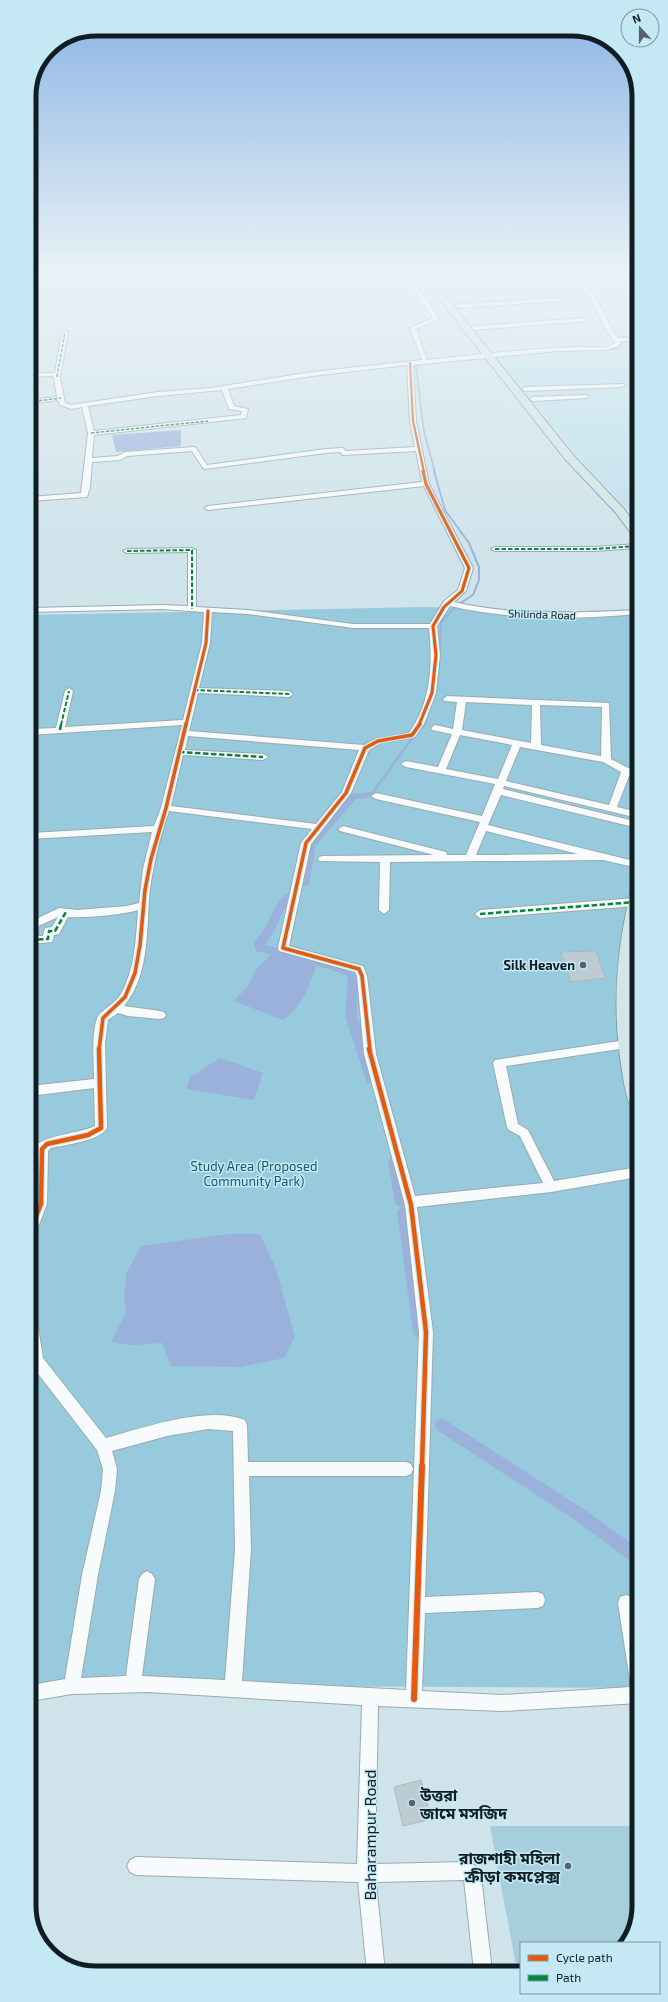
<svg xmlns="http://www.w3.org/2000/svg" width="668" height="2002" viewBox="0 0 668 2002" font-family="'Exo 2','Noto Sans Bengali',sans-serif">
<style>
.built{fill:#bee0ec}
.green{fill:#a6cedc}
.forest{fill:#96cadc}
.water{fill:#9ab2db}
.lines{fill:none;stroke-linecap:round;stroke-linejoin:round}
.stream-far2{stroke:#9ab2db;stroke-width:1.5}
.stream-far1{stroke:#9ab2db;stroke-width:2}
.stream{stroke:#9ab2db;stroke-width:2.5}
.canal{fill:#9ab2db;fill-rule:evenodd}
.building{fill:#bdcbd2;stroke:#abb9c0}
.street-casing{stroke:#9aaaaf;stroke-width:2}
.primary-casing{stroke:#7c9fa4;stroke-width:2}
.street{fill:#f8fbfc;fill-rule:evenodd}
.primary{fill:#d3e5e6;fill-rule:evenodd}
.quiet-far2{stroke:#00873e;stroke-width:1.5;stroke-dasharray:3.5 1.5;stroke-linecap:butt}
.quiet-far1{stroke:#00873e;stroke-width:2;stroke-dasharray:4.5 2;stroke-linecap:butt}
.quiet{stroke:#00873e;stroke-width:2.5;stroke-dasharray:5.5 2.5;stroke-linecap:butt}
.cycleway-far4-casing{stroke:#c4e9f5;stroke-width:3.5}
.cycleway-far3-casing{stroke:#c4e9f5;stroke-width:5}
.cycleway-far2-casing{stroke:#c4e9f5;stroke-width:6}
.cycleway-far1-casing{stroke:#c4e9f5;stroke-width:7}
.cycleway-casing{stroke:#c4e9f5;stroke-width:8}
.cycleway-far4{stroke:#e8590c;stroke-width:2}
.cycleway-far3{stroke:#e8590c;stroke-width:3}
.cycleway-far2{stroke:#e8590c;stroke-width:3.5}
.cycleway-far1{stroke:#e8590c;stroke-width:4.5}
.cycleway{stroke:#e8590c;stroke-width:6}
.poi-dot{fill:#536369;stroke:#c4e9f5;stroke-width:1.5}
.labels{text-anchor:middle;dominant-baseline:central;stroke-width:3;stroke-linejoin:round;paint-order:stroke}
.far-street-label{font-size:11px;fill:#101e23;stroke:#c4e9f5}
.poi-label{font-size:13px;font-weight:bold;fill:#101e23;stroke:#c4e9f5;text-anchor:end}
.park-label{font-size:13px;fill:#17586a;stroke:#c4e9f5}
.near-poi-label{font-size:16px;font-weight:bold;fill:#101e23;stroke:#c4e9f5;text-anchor:start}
.near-street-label{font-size:16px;fill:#101e23;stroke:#c4e9f5}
.rim{fill:none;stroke:#101e23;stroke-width:5}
</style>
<rect width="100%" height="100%" fill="#cfe3ea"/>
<path class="built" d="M637,340v179l-64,-68 -75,-94 115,-7 8,-9z"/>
<path class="green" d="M490,1826h149v81l-12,36h-106v28h-4z"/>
<path class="forest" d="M423,607l214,6 1,279 -18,141 18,78 1,577 -608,-3 -1,-1070z"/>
<path class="water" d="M181,430v16l-65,6 -4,-17z
M273,953l18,2 25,12c-8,21 -14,40 -33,53l-49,-19 15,-16 7,-16z
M220,1058l43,15 -9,27 -68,-11 4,-12z
M229,1234h31l16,35 19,68 -11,21 -44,9 -69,-1 -9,-23 -29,2 -22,-3 15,-29 -2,-17 2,-22 15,-28z"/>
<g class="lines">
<path class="stream-far2" d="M568,351l48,-2 4,-2 1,-5 4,-2
M423,364l-7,2 8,66 11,40"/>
<path class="stream-far1" d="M434,471l11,39 24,33 10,24v13l-6,15 -17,11 -15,17 -1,31
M432,703l5,-12 2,-26
M425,725l2,-10"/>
<path class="stream" d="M371,795l40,-55 14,-16"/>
<path class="canal" d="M371,792l3,1 2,2 -2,2 -18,2 -40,46 -7,39 -1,2h-8l-1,-2 7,-40 30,-36 14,-14z
M295,890l5,3 -14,14 -12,24 -9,14 70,18 22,8 1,3 -1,42 21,64 -2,3h-8l-2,-3 -21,-64 3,-40 -19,-7 -73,-18 -2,-8c3,-5 8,-10 11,-15 8,-13 13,-34 30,-38z
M394,1157l4,1 2,4 7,40 -4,5 4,1 2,4 18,121 -2,4 -5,2 -5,-2 -2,-4 -16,-121 4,-5 -4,-1 -2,-4 -7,-40 2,-4z
M442,1418l146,94 51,37v16l-6,-2 -55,-41 -141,-92 -2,-5 2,-5z"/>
</g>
<path class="building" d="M596,951l9,27 -34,4 -10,-30z
M421,1780l10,39 -28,7 -9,-39z"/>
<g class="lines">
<g class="street-casing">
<path id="street" d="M409,274h6l5,16 19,29 -23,10 11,31c51,-5 102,-12 153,-13 10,0 29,3 35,-5l-9,-12 -14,-29 -19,-27h5l20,27 14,29 6,8 19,-1v4h-15l-4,5 -12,4 -49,1 -144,14 3,56 13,63 44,84 -7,23 -12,11c60,14 122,11 183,8v4c-62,6 -126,6 -187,-8l-13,20 3,29 -4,38 -12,31 -9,13 -34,6 -12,7 -18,43 -40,51 -22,102 74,20 4,10 9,78 39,142 128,-13 -23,-47 -11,-6 -2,-3 -14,-64 2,-3 131,-20 4,1 2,3 -2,3 -4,1 -120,18 12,58 10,6 26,51 84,-14v10l-87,15 -134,15 16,125 -8,265 112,-5 6,2 2,6 -2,6 -6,2 -112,5 -3,78 80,4 129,-8 -13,-84 2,-6 6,-2 6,2 7,36v70l-137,8 -124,-5 -3,158 93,-2 6,3 7,11 11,95h-18l-10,-91 -88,2 9,90h-18l-9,-90 -222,-7 -6,-3 -3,-6 3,-6 6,-3 221,7 5,-159 -214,-13 -76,2 -41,7v-16l34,-6 17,-104 19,-84 2,-22 -6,-19 -65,-84 -1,-4v-41l5,2 2,4 5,31 63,80c37,-10 102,-33 139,-18l2,5 1,37h158l5,2 2,5 -2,5 -5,2h-157l2,73 -9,132 164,9 13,-358 -14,-127 -41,-151 -7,-78 -2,-4 -76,-21 -1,-3 23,-105 11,-14 -143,-18c-9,25 -15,51 -19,78 -4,37 1,85 -26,117l36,5 4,1 2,3 -2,3 -4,1 -32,-3 -10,-3 -10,7 -3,23 2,85c-7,13 -43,17 -56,20l-3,3 -1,53 -12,31 -5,1v-22l5,-10 1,-52 -6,-1v-10l10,2c9,-8 41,-10 55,-17l-1,-38 -64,8v-10l64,-7c0,-20 -3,-42 3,-61 3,-7 19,-15 24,-24 14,-25 15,-56 17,-84 -15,5 -54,8 -70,7l-9,17 -5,1 -2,7 -22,2v-8h13l2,-8 7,-1 6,-10 -28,13v-8l29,-14 18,2 50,-4 12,-3 4,-34 9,-37 -122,7v-6l124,-7 7,-18 21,-83 -152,10v-6l26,-1 9,-37 4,-3 4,3 -8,36 118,-7 19,-77 2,-31 -42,-3 -132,3v-4l132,-3 26,1v-54l-61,1 -4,-2 4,-2 65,-1 4,2v57l52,3 105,14h77l14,-23 14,-11 7,-22 -41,-82 -216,24 -4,-2 4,-2 214,-24 -6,-31 -73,4 -3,-3 -14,1 -121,16 -2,-1 -11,-17 -65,5 -7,4 -28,2 -2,25 -3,10 -57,4v-4l51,-4 7,-60 -6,-26 -11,2 -11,-4 -2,-5 -29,4v-4l28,-3 -3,-19 -2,-2 -23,1v-4h26l7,-41 3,-2 3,2 -8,45 5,26 6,2 87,-13 53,-4 101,-16 110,-12 -12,-32 23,-10 -19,-28zM407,365l3,56 5,26 -69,4 -3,-3 -17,1 -119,16 -11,-17 -2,-1 -69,5 -7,4 -26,2 2,-23 152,-17 2,-9 -14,-3 -6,-17 84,-13zM222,390l7,19 13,2 -1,4 -147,16 -6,-25 70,-10zM212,612l36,2 105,14h76c4,36 2,75 -20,105l-34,6 -11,6 -175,-14 9,-38 91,4 4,-3 -4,-3 -90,-3 11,-45zM188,736l171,14 -17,42 -26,32 -145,-18 12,-51 80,5 5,-3 -5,-3 -78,-4zM208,1429l25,2 2,118 -10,131 -83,-4 13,-97 -3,-5 -5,-3 -5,3 -3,5 -13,97 -45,2 17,-103 17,-84 2,-22 -5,-18 55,-15z
M438,274h22l-23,4 -3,-2z
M559,298l2,3 -103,7 -3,-2 3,-2z
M586,318l2,1v2l-114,9 -3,-2 3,-2z
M637,328v8l-5,-6z
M624,384l1,1 -3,2 -97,4 -3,-2 3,-2z
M586,395l3,2 -1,1 -55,3 -3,-2 3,-2z
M637,544v4l-43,3h-99l-4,-2 4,-2h99z
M447,696l162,7 2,56 27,14v7l-9,-4 -12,31 21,5v6l-134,-32 -1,3 135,33v6l-137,-33 -13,30 150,37v6l-35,-8 -213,2 -1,48 -5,4 -5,-4 1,-48 -61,-1 -1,-2 1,-2 4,-1 111,-1 -94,-24 -2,-2 5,-3 103,26 1,3h19l14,-33 -104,-23 -5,-3 5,-3 106,23 13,-32 -89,-17 -5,-3 5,-3 32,6 14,-33 -20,-4 -1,-2 4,-3 18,4 4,-27 -13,-1 -1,-2zM466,702l66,3 -1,38 -69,-13zM540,705l62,2 -1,49 -60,-11zM460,735l52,10 -14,34 -52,-10zM520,747l83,15 18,10 -12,33 -103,-24zM486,831l92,23 -102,1z
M636,898l2,1v6l-2,1 -156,12 -5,-4 5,-4z"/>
</g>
<g class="primary-casing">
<path id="primary" d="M423,274h8l21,30 121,151 51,54 13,18v10l-4,-1 -17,-23 -51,-54 -119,-151z
M638,889v42l-5,56 1,39 4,32v53l-6,-2c-6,-11 -8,-26 -10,-38 -10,-61 -6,-118 8,-177l2,-4z"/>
</g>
<use href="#street" class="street"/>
<use href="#primary" class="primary"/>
<path class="quiet-far2" d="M57,377l8,-45
M29,402l32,-4
M91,433l117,-12"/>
<path class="quiet-far1" d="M495,549h99l43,-3
M127,551l65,-1v59
M194,690l95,4
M61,725l8,-34"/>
<path class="quiet" d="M60,730l1,-6
M179,752l84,5
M480,914l156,-12
M30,940l18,-1 1,-8h6l11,-19"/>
<g class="cycleway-far4-casing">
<path id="cycleway-far4" d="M410,363l3,58 11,51"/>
</g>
<g class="cycleway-far3-casing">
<path id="cycleway-far3" d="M186,725l20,-82 2,-32
M419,725l13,-32 4,-38 -3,-29 11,-19 18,-16 7,-23 -43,-84 -3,-13"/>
</g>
<g class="cycleway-far2-casing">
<path id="cycleway-far2" d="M99,1050l4,-32 22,-21 10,-24 5,-28 5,-55 6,-31 15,-51 20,-84
M370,1050l-8,-74 -3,-7 -76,-21 23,-105 40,-50 19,-45 13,-7 34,-6 8,-11"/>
</g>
<g class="cycleway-far1-casing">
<path id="cycleway-far1" d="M369,1049l42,156 15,127 -4,135
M30,1231l11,-27 1,-55 5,-5 41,-9 13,-7 -2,-79"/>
</g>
<g class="cycleway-casing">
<path id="cycleway" d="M414,1699l8,-233"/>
</g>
<use href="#cycleway-far4" class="cycleway-far4"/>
<use href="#cycleway-far3" class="cycleway-far3"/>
<use href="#cycleway-far2" class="cycleway-far2"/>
<use href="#cycleway-far1" class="cycleway-far1"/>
<use href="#cycleway" class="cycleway"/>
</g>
<linearGradient id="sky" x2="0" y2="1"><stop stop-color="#89b3e3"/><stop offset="0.49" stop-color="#e9f2f6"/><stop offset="1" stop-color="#e9f2f6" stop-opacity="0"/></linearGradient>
<rect width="668" height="555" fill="url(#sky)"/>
<g class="poi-dot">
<circle cx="583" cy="965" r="4"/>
<circle cx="412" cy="1803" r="4"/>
<circle cx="568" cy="1866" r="4"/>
</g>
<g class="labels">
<g class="far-street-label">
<text transform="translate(542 614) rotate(2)">Shilinda Road</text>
</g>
<g class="poi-label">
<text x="575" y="965">Silk Heaven</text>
</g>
<g class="park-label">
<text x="254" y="1166">Study Area (Proposed<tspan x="254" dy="15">Community Park)</tspan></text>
</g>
<g class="near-poi-label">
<text x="420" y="1794">উত্তরা<tspan x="420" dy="18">জামে মসজিদ</tspan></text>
<text x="560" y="1857" text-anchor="end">রাজশাহী মহিলা<tspan x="560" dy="18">ক্রীড়া কমপ্লেক্স</tspan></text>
</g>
<g class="near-street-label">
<text transform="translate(369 1835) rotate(-90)">Baharampur Road</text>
</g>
</g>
<path d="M0 0H668V2002H0ZM96 36H572A60 60 0 0 1 632 96V1906A60 60 0 0 1 572 1966H96A60 60 0 0 1 36 1906V96A60 60 0 0 1 96 36Z" fill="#c4e9f5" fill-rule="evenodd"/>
<path class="rim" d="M96 36H572A60 60 0 0 1 632 96V1906A60 60 0 0 1 572 1966H96A60 60 0 0 1 36 1906V96A60 60 0 0 1 96 36Z"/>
<rect x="520" y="1942" width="140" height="52" fill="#c4e9f5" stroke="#7c98a1"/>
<rect x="528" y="1955" width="20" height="6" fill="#e8590c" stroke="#7c98a1"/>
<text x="556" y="1962" font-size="12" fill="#101e23">Cycle path</text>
<rect x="528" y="1975" width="20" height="6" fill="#00873e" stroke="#7c98a1"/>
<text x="556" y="1982" font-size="12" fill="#101e23">Path</text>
<g transform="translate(640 28) rotate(339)"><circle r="19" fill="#c4e9f5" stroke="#7c98a1"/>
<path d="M0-3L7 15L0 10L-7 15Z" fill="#536369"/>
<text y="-6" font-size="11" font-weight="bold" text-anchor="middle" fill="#101e23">N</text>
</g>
</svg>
